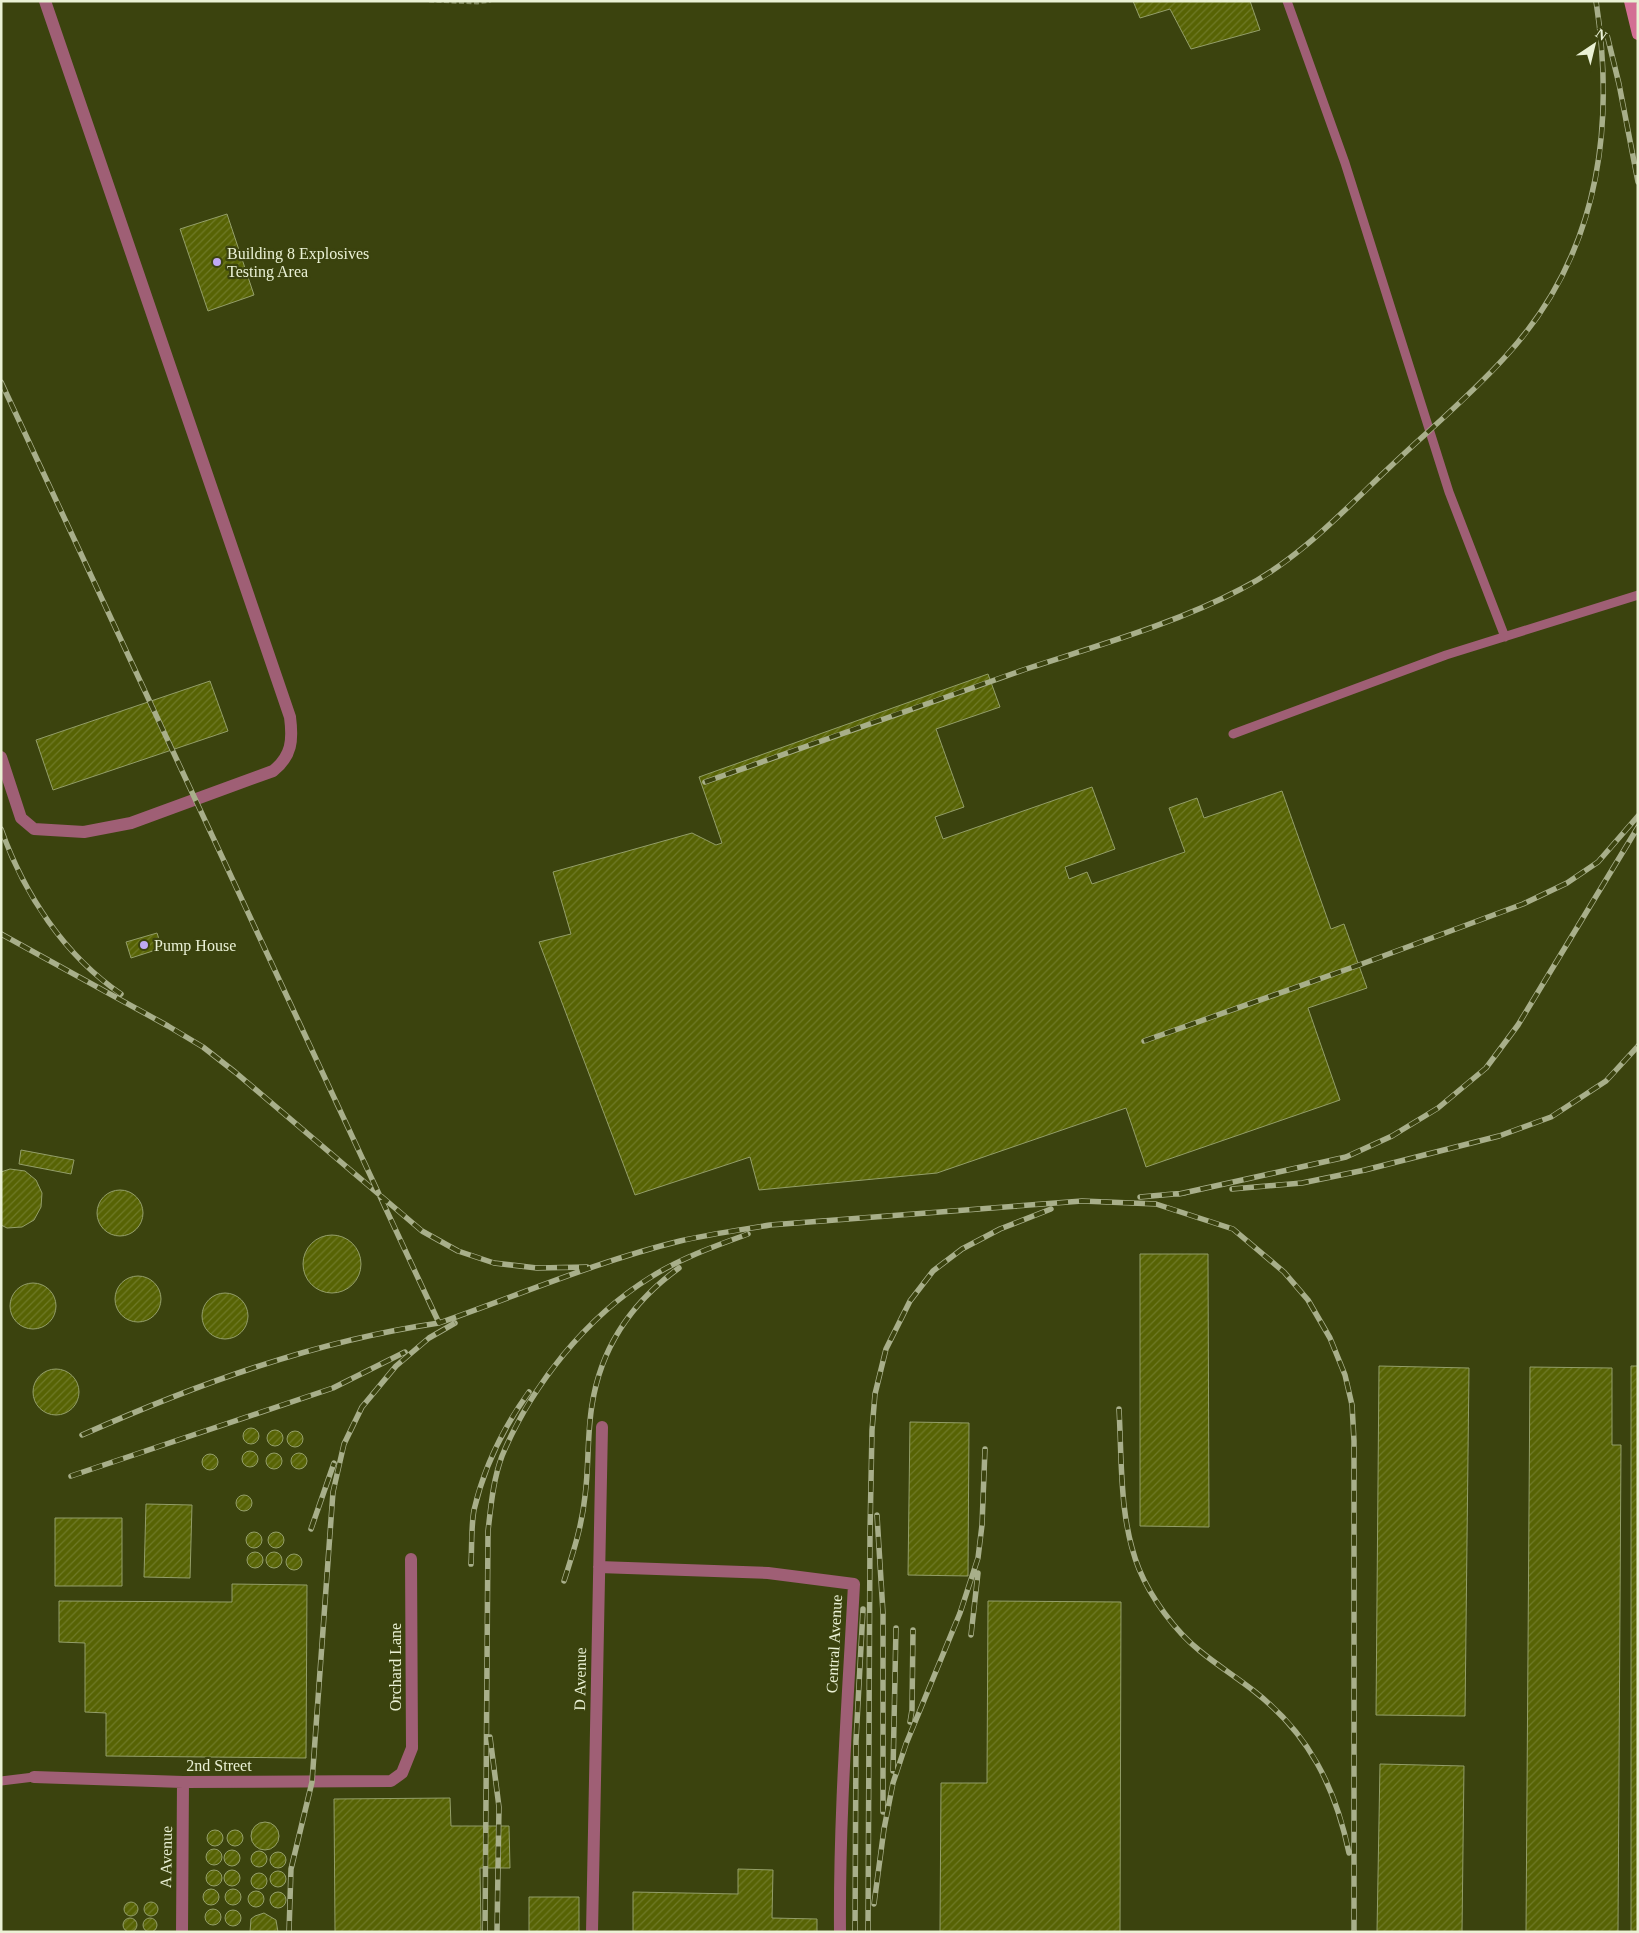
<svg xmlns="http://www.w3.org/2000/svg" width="1639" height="1933" viewBox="0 0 1639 1933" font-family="Georgia,serif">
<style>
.building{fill:url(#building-hatch);stroke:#939e69}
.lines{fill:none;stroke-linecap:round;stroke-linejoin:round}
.path{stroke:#7d8459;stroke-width:3;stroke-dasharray:5 2.5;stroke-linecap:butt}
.service{stroke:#9f5f75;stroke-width:9}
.minor{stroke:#9f5f75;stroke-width:12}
.secondary{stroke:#d36f94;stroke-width:12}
.rail-casing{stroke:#a8af8a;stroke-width:5.5}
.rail{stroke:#3b430e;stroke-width:4;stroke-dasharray:11;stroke-linecap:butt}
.poi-dot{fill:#bfa9f4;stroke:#3b430e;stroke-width:2}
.labels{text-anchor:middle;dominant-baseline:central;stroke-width:4.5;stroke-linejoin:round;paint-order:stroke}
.poi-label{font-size:16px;fill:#eaf1d5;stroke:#3b430e;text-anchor:start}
.street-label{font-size:16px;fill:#eaf1d5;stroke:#3b430e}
</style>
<defs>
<pattern id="building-hatch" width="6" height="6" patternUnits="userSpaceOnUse" patternTransform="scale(1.25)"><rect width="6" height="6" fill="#576304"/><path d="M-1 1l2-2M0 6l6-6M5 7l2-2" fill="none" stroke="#6f7a28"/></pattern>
</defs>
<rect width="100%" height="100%" fill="#3b430e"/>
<path class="building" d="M1133,1h117l10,29 -69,19 -21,-40 -30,9z
M227,214l27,81 -46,16 -28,-82z
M988,674l12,33 -64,22 28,78 -29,10 8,22 149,-52 23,62 -50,18 4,12 18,-7 5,12 93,-32 -16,-44 28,-10 7,20 78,-27 49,138 13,-5 23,64 -59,20 32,92 -194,67 -20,-59 -189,65 -178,17 -9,-33 -115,38 -96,-253 32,-8 -18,-62 139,-39 24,12 6,-2 -23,-66z
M210,681l18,50 -175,59 -17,-50z
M157,933l5,15 -31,10 -5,-16z
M21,1150l53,10 -3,14 -52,-10z
M10,1169l15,2 11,9 6,13 -1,14 -7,13 -12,7 -15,1 -6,-3v-53z
M97 1213a23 23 0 1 1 46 0a23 23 0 1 1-46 0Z
M303 1264a29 29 0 1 1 58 0a29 29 0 1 1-58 0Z
M1140,1254h68l1,273 -69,-1z
M115 1299a23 23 0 1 1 46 0a23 23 0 1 1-46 0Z
M10 1306a23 23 0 1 1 46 0a23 23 0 1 1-46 0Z
M202 1316a23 23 0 1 1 46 0a23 23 0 1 1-46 0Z
M1379,1366l90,2 -4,348 -89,-1z
M1631,1366h7v566h-7z
M1530,1367l82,1v77h9l-3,487h-92z
M33 1392a23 23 0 1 1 46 0a23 23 0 1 1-46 0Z
M910,1422l59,1 -1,153 -60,-1z
M243 1436a8 8 0 1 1 16 0a8 8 0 1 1-16 0Z
M267 1438a8 8 0 1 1 16 0a8 8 0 1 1-16 0Z
M287 1439a8 8 0 1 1 16 0a8 8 0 1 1-16 0Z
M242 1459a8 8 0 1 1 16 0a8 8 0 1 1-16 0Z
M266 1461a8 8 0 1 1 16 0a8 8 0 1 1-16 0Z
M291 1461a8 8 0 1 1 16 0a8 8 0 1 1-16 0Z
M202 1462a8 8 0 1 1 16 0a8 8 0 1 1-16 0Z
M236 1503a8 8 0 1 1 16 0a8 8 0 1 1-16 0Z
M146,1504l46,1 -2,73 -46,-1z
M55,1518h67v68h-67z
M246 1540a8 8 0 1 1 16 0a8 8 0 1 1-16 0Z
M268 1540a8 8 0 1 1 16 0a8 8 0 1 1-16 0Z
M247 1560a8 8 0 1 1 16 0a8 8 0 1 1-16 0Z
M266 1560a8 8 0 1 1 16 0a8 8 0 1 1-16 0Z
M286 1562a8 8 0 1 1 16 0a8 8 0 1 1-16 0Z
M232,1584l75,1 -1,173 -200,-2v-43l-21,-1v-69l-26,-1v-41l173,1z
M988,1601l133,1 -1,330h-180l1,-149h46z
M1380,1764l84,2 -2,166h-85z
M450,1798l1,28h58l1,42h-30l1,64h-146l-1,-133z
M251 1836a14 14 0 1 1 28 0a14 14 0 1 1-28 0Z
M207 1838a8 8 0 1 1 16 0a8 8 0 1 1-16 0Z
M227 1838a8 8 0 1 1 16 0a8 8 0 1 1-16 0Z
M206 1857a8 8 0 1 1 16 0a8 8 0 1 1-16 0Z
M224 1858a8 8 0 1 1 16 0a8 8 0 1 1-16 0Z
M251 1859a8 8 0 1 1 16 0a8 8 0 1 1-16 0Z
M270 1860a8 8 0 1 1 16 0a8 8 0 1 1-16 0Z
M738,1869l35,1 -1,48 45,1v13h-184v-40l105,2z
M206 1878a8 8 0 1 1 16 0a8 8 0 1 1-16 0Z
M224 1878a8 8 0 1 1 16 0a8 8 0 1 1-16 0Z
M270 1879a8 8 0 1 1 16 0a8 8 0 1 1-16 0Z
M251 1881a8 8 0 1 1 16 0a8 8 0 1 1-16 0Z
M225 1897a8 8 0 1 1 16 0a8 8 0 1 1-16 0Z
M203 1897a8 8 0 1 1 16 0a8 8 0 1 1-16 0Z
M248 1899a8 8 0 1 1 16 0a8 8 0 1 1-16 0Z
M270 1900a8 8 0 1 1 16 0a8 8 0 1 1-16 0Z
M529,1897h50v35h-50z
M124 1909a7 7 0 1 1 14 0a7 7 0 1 1-14 0Z
M144 1909a7 7 0 1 1 14 0a7 7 0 1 1-14 0Z
M205 1917a8 8 0 1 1 16 0a8 8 0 1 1-16 0Z
M225 1918a8 8 0 1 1 16 0a8 8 0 1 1-16 0Z
M264,1913l12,7 2,12h-28l1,-13 4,-3z
M123 1925a7 7 0 1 1 14 0a7 7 0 1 1-14 0Z
M143 1925a7 7 0 1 1 14 0a7 7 0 1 1-14 0Z"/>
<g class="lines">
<path class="path" d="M429,1l48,2 14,-2"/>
<path class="service" d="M1287,1l58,162 104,329 56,145
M1233,734l213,-79 192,-60
M1,1781l33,-4"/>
<path class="minor" d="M1,757l20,61 13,11 50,3 47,-9 142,-52c19,-15 20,-31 17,-54l-245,-716
M599,1567l169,6 86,11c-6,116 -15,232 -14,348
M34,1777l149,5 208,-1 11,-8 10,-25 -1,-189
M182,1932l1,-150
M592,1932l10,-505"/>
<path class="secondary" d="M1630,1l8,33"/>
<g class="rail-casing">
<path id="rail" d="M1607,35l12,49 19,98
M1,382l438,941c80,-28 159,-62 241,-82 30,-7 60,-11 90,-16l312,-24 74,3 77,25 51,43 24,28 22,38 15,37 7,30 2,36v491
M705,782c107,-38 214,-76 321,-113 70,-23 151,-46 215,-80 58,-29 104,-80 151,-124 38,-36 79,-70 114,-109 92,-100 110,-225 90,-355
M1,829c23,65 63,126 120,165
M1,934l167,92 35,21 32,25 187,159 36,20 36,12 43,5 50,-1
M1144,1041l215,-76 164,-61 44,-21 31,-21 40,-46
M1232,1189l70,-6 63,-13 134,-34 52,-19 55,-36 32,-35
M1179,1194l167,-37 46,-21 46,-28 48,-40 32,-43 120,-198
M1140,1197l45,-4
M1119,1409c3,53 0,110 20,160 12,29 36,62 61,82 17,14 36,26 54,40 55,43 81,95 95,162
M82,1435c115,-51 233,-94 357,-112
M71,1476l262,-88 72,-36
M877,1515l6,98v199
M311,1529l23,-66
M471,1564c1,-18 0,-37 3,-54 10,-43 29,-82 55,-118
M564,1581c9,-28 18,-55 21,-85 4,-30 2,-61 7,-91 9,-58 40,-103 87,-137
M971,1635l7,-62
M910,1722l2,-12 1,-80
M490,1737l9,70 -2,125
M893,1771l3,-143
M874,1904l10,-75 9,-46 13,-39 54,-131 18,-55 4,-33 3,-76
M289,1932l2,-63 21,-87 21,-290 11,-48 18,-37 34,-41 33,-28 26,-15
M485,1932l3,-401c3,-25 5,-51 14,-75 29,-70 84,-139 149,-179 30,-19 64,-31 97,-43
M855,1932l1,-191 7,-132
M868,1932l2,-399 2,-103 3,-36 11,-45 24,-48 23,-30 29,-22 38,-20 51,-20"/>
</g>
<use href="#rail" class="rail"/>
</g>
<g class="poi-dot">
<circle cx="217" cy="262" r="5"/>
<circle cx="144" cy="945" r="5"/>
</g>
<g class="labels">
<g class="poi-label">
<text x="227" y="253">Building 8 Explosives<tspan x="227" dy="18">Testing Area</tspan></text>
<text x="154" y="945">Pump House</text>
</g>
<g class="street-label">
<text transform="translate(834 1644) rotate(-87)">Central Avenue</text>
<text transform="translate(395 1667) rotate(-90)">Orchard Lane</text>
<text transform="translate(580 1679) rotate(-89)">D Avenue</text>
<text x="219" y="1765">2nd Street</text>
<text transform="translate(166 1857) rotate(-89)">A Avenue</text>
</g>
</g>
<rect width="1639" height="1933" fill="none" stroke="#eaf1d5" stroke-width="5"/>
<g transform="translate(1594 45) rotate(35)" stroke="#3b430e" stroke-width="4" paint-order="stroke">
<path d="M0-4L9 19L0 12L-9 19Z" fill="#eaf1d5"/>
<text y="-8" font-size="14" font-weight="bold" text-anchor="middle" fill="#eaf1d5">N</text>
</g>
</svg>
